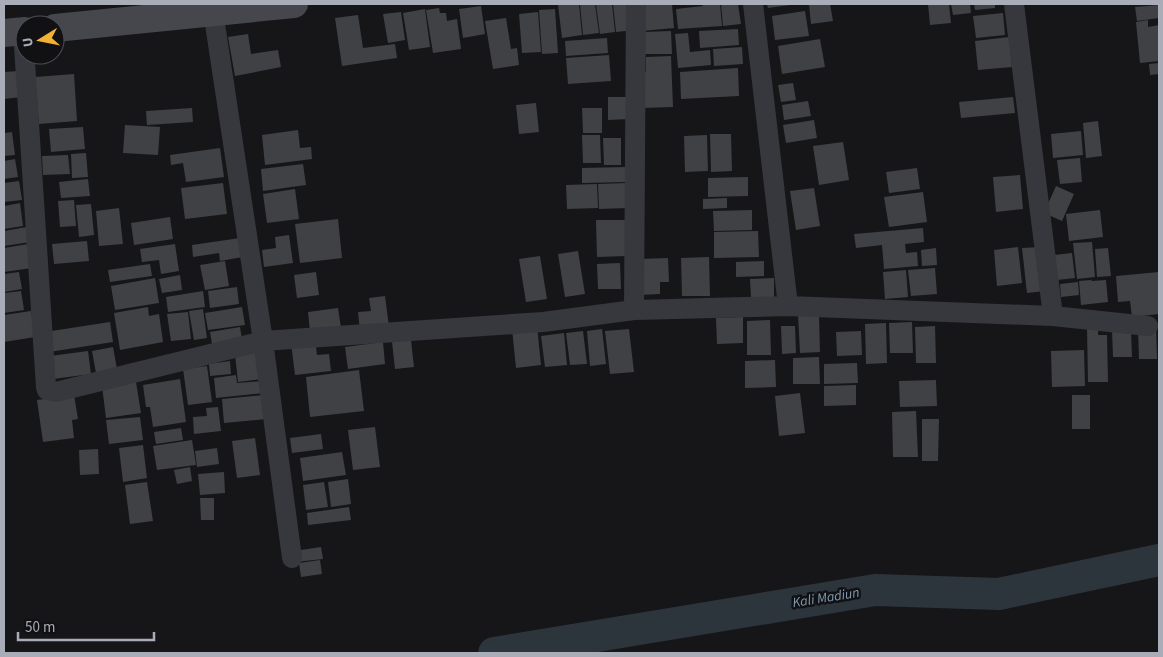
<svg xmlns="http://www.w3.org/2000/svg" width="1163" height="657" viewBox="0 0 1163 657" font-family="'Source Sans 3',sans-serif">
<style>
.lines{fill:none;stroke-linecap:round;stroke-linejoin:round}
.river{stroke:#2c353c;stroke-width:32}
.building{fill:#404145}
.street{stroke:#37383d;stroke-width:20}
.secondary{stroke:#45474d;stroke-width:28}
.labels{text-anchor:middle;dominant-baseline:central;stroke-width:5;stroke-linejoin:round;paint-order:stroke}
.water-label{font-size:14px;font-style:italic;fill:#7f9bb3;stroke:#111113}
</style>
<rect width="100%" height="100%" fill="#161618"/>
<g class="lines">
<path class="river" d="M494,653l381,-63 124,4 160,-34"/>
</g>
<path class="building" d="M570,4h9l3,31 -20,3 -4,-33z
M580,4h15l4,29 -16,2z
M596,4h16l3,28 -15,2z
M613,4h19l3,26 -19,2z
M638,4h34l2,24 -33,3z
M702,4h18l2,22 -44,3 -2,-20 27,-3z
M721,4h17l3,20 -18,2z
M767,4h23v1l-22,3z
M809,4h21l3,17 -22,3z
M928,4h21l2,19 -21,2z
M951,4h19l1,9 -18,2z
M974,4h21v4l-20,2z
M1159,5v13l-22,3 -2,-14z
M481,6l4,28 -22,4 -4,-29z
M439,8l1,5h6l1,8 10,-2 4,30 -28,4 -7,-43z
M425,9l5,38 -21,3 -6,-37z
M555,9l3,44 -16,1 -3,-44z
M805,11l4,25 -34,4 -3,-24z
M401,12l4,28 -17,3 -5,-29z
M538,12l3,40 -19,1 -3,-39z
M1003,13l2,22 -29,3 -3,-22z
M358,15l5,33 32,-4 2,14 -55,8 -7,-48z
M506,18l5,31 6,-1 2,17 -26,4 -8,-48z
M1148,20v7l11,-2v36l-19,2 -4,-41z
M738,29l1,16 -39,3 -1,-17z
M671,31l1,23h-28l-1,-22z
M688,33l2,19 20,-2 1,15 -33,3 -3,-34z
M248,34l3,20 27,-4 3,17 -46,9 -7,-39z
M1009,37l3,30 -34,3 -3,-29z
M607,38l1,15 -42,3 -1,-15z
M820,39l5,28 -43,7 -4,-28z
M742,47l1,17 -29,2 -1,-17z
M609,55l2,26 -43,3 -2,-26z
M671,56l2,51 -31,1 -1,-36h5v-15z
M1159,63v11l-9,1 -1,-11z
M738,68l1,28 -58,3 -1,-27z
M19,71l2,26 -17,2v-27z
M74,74l3,47 -38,3 -4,-47z
M793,83l3,17 -15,2 -3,-17z
M608,97h20l1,22 -21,1z
M1013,97l2,16 -54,5 -2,-16z
M808,101l3,15 -27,4 -2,-15z
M536,103l3,29 -20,2 -3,-29z
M192,108l1,14 -46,3 -1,-14z
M582,108h20v25h-19z
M814,120l3,18 -31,5 -3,-18z
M1098,121l4,35 -16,2 -3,-35z
M125,125l35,2 -2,28 -35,-2z
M83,127l2,22 -34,3 -2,-23z
M298,130l2,18 11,-1 1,12 -47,6 -3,-30z
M1081,131l2,24 -30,3 -2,-24z
M12,132l3,23 -11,1v-23z
M710,134h21l1,37 -21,1z
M582,135h18l1,28h-18z
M707,135l1,36 -23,1 -1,-36z
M603,138h18v27h-17z
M843,142l6,38 -30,5 -6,-39z
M220,148l4,29 -38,5 -3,-19 -12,2 -1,-10z
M86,153l2,24 -16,1 -1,-24z
M68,155l2,19 -27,1 -1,-19z
M1080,158l2,24 -22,2 -3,-24z
M15,159l3,18 -14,2v-18z
M303,164l3,21 -43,6 -2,-22z
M626,167l1,15 -45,1v-15z
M917,168l3,21 -31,4 -3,-21z
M1020,175l3,34 -27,3 -3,-35z
M748,177v19l-40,1v-19z
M88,179l2,17 -29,2 -2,-16z
M19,181l3,19 -18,2v-19z
M223,183l4,31 -42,5 -4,-31z
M627,183l1,25 -29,1 -1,-25z
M597,184l1,24 -31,1 -1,-24z
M1056,186l18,8 -12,27 -18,-8z
M814,188l6,38 -24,4 -6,-39z
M295,189l4,30 -32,4 -4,-29z
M923,192l4,30 -38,5 -5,-30z
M727,198v10l-24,1v-10z
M74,200l2,26 -16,1 -2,-26z
M20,203l3,23 -19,3v-23z
M91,204l3,31 -15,2 -3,-32z
M119,208l4,36 -24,2 -3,-35z
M752,210v20l-38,1 -1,-20z
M1100,210l3,27 -34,4 -3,-27z
M170,217l3,22 -39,6 -3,-22z
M338,219l4,39 -42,5 -5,-39z
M596,220h30l1,36 -30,1z
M27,227l3,15 -26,4v-15z
M923,228l1,14 -19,2 1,9 11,-1 1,14 -34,3 -2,-24 -26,3 -2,-14z
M758,231l1,26 -45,1v-26z
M289,235l4,28 -29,4 -2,-17 14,-2 -1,-11z
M240,238l3,19 -23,4 -1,-8 -26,4 -1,-12z
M87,241l2,20 -35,3 -2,-20z
M1092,242l3,35 -18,2 -4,-36z
M28,244l4,24 -28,4v-24z
M175,244l4,27 -18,3 -2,-14 -17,2 -2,-13z
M1018,247l4,36 -25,3 -3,-36z
M1041,247l4,44 -18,2 -5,-45z
M936,248l1,17 -15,1 -1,-16z
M1108,248l3,28 -14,1 -2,-28z
M578,251l7,43 -20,3 -7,-43z
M1072,253l3,25 -18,2 -3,-25z
M540,256l7,43 -21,3 -7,-43z
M709,257l1,39h-28l-1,-38z
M668,258l1,24h-9v12l-21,1v-36z
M225,261l4,25 -24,4 -5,-25z
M764,261v15l-28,1v-15z
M620,263l1,26h-23l-1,-25z
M150,264l2,12 -42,6 -2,-12z
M935,268l2,26 -26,2 -3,-26z
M906,270l2,27 -23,2 -2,-27z
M19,272l3,17 -18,3v-18z
M316,272l3,23 -22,3 -3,-23z
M1159,272v42l-27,3 -2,-16 -12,1 -2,-26z
M180,275l2,15 -20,3 -3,-14z
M155,278l4,25 -44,7 -4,-24z
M774,278v19h-23l-1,-18z
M1091,280l1,1 14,-1 2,22 -27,3 -2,-24z
M1078,282l1,13 -18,2 -1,-13z
M237,287l2,17 -29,4 -2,-17z
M21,291l3,19 -20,3v-20z
M203,291l2,16 -37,5 -2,-15z
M385,296l4,31 -29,4 -2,-19 13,-1 -2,-13z
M148,307l1,9 10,-2 4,28 -43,8 -6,-37z
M242,307l3,18 -37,5 -3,-17z
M338,308l3,20 -31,4 -2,-20z
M203,309l4,29 -13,2 -5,-29z
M31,311l4,26 -31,5v-27z
M188,312l3,27 -20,2 -4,-27z
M798,314h21l1,38 -20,1z
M743,317v26l-26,1 -1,-26z
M770,320l1,35h-24v-34z
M110,322l3,20 -64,10 -4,-20z
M912,322l1,31h-23l-1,-30z
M886,323l1,40 -21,1 -1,-40z
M537,326l4,39 -25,3 -4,-39z
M781,326h14l1,27 -14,1z
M935,326l1,37h-20l-1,-36z
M240,327l2,12 -30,5 -2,-12z
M1098,327v8h9l1,47h-20l-1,-54z
M1156,327l1,32h-18l-1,-31z
M602,329l4,35 -16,2 -3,-35z
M629,329l5,43 -24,2 -5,-43z
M1112,330h19l1,27h-19z
M583,331l4,33 -17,1 -4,-32z
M861,331l1,24 -25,1 -1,-24z
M564,333l3,32 -22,2 -4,-31z
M315,340l2,15 12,-1 2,17 -36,4 -4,-32z
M411,340l3,27 -19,2 -3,-27z
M383,342l2,22 -37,5 -3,-22z
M113,347l4,22 -21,4 -4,-22z
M1084,350l1,36 -33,1 -1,-36z
M88,351l3,23 -38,5 -3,-23z
M259,351l3,28 -24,3 -3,-28z
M819,357l1,27h-27v-26z
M775,360l1,27 -31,1v-27z
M230,361l1,13 -21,2 -1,-12z
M857,363l1,20 -34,1v-20z
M207,366l5,36 -24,3 -5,-36z
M359,370l5,41 -54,6 -4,-40z
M236,375l1,8 26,-2 1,12 -48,5 -2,-20z
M180,379l6,43 -33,5 -3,-20h-4l-3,-22z
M936,380l1,26 -37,1 -1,-26z
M136,382l5,31 -35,5 -4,-32z
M856,385v20l-32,1v-20z
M800,393l5,40 -26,3 -4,-40z
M74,395l4,24 -6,1 2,18 -31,4 -6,-42z
M264,395l2,24 -42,4 -2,-24z
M1072,395h18v34h-18z
M218,407l3,24 -27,3 -1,-17 14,-1 -1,-8z
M916,411l2,46h-25l-1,-45z
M140,417l3,23 -34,4 -3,-24z
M922,419h17l-1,42h-16z
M375,427l5,40 -27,3 -5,-40z
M181,428l2,12 -27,4 -2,-12z
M321,434l2,15 -31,4 -2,-15z
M255,438l5,37 -23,3 -5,-37z
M192,440l4,25 -39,5 -4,-24z
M143,445l4,33 -24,4 -4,-34z
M217,448l2,16 -22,3 -2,-16z
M98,449l1,25 -19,1 -1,-25z
M342,452l4,23 -43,6 -3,-23z
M190,467l2,14 -15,3 -3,-14z
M224,472l1,21 -25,2 -2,-21z
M348,479l3,25 -20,3 -3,-25z
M147,482l6,39 -23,3 -5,-39z
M324,482l4,25 -22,3 -3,-25z
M200,498h14v22h-13z
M349,507l2,13 -43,5 -1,-12z
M321,547l2,12 -28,3 -1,-11z
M320,560l2,14 -21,3 -2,-14z"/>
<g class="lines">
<path class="street" d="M753,4l35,302
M1014,4l39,312
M213,11l50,330 29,217
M23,31l23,356 1,3 9,2 207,-51 280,-19 91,-12 154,-4 265,10 95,10
M634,310l2,-306"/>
<path class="secondary" d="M55,28l239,-24
M4,33l21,-2"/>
</g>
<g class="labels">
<g class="water-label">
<text transform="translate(826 598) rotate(-9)">Kali Madiun</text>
</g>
</g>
<rect width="1163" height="657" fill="none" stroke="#a8adb8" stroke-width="10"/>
<g transform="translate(40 40) rotate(260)"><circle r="24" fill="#111113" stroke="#4d4f55"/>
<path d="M0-4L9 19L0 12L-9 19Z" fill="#f2b134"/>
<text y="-8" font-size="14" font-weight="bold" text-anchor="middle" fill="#a8adb8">U</text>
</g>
<path d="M18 632v8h136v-8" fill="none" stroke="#a8adb8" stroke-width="2.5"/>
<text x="25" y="632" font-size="15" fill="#a8adb8" stroke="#111113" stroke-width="4" paint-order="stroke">50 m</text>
</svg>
